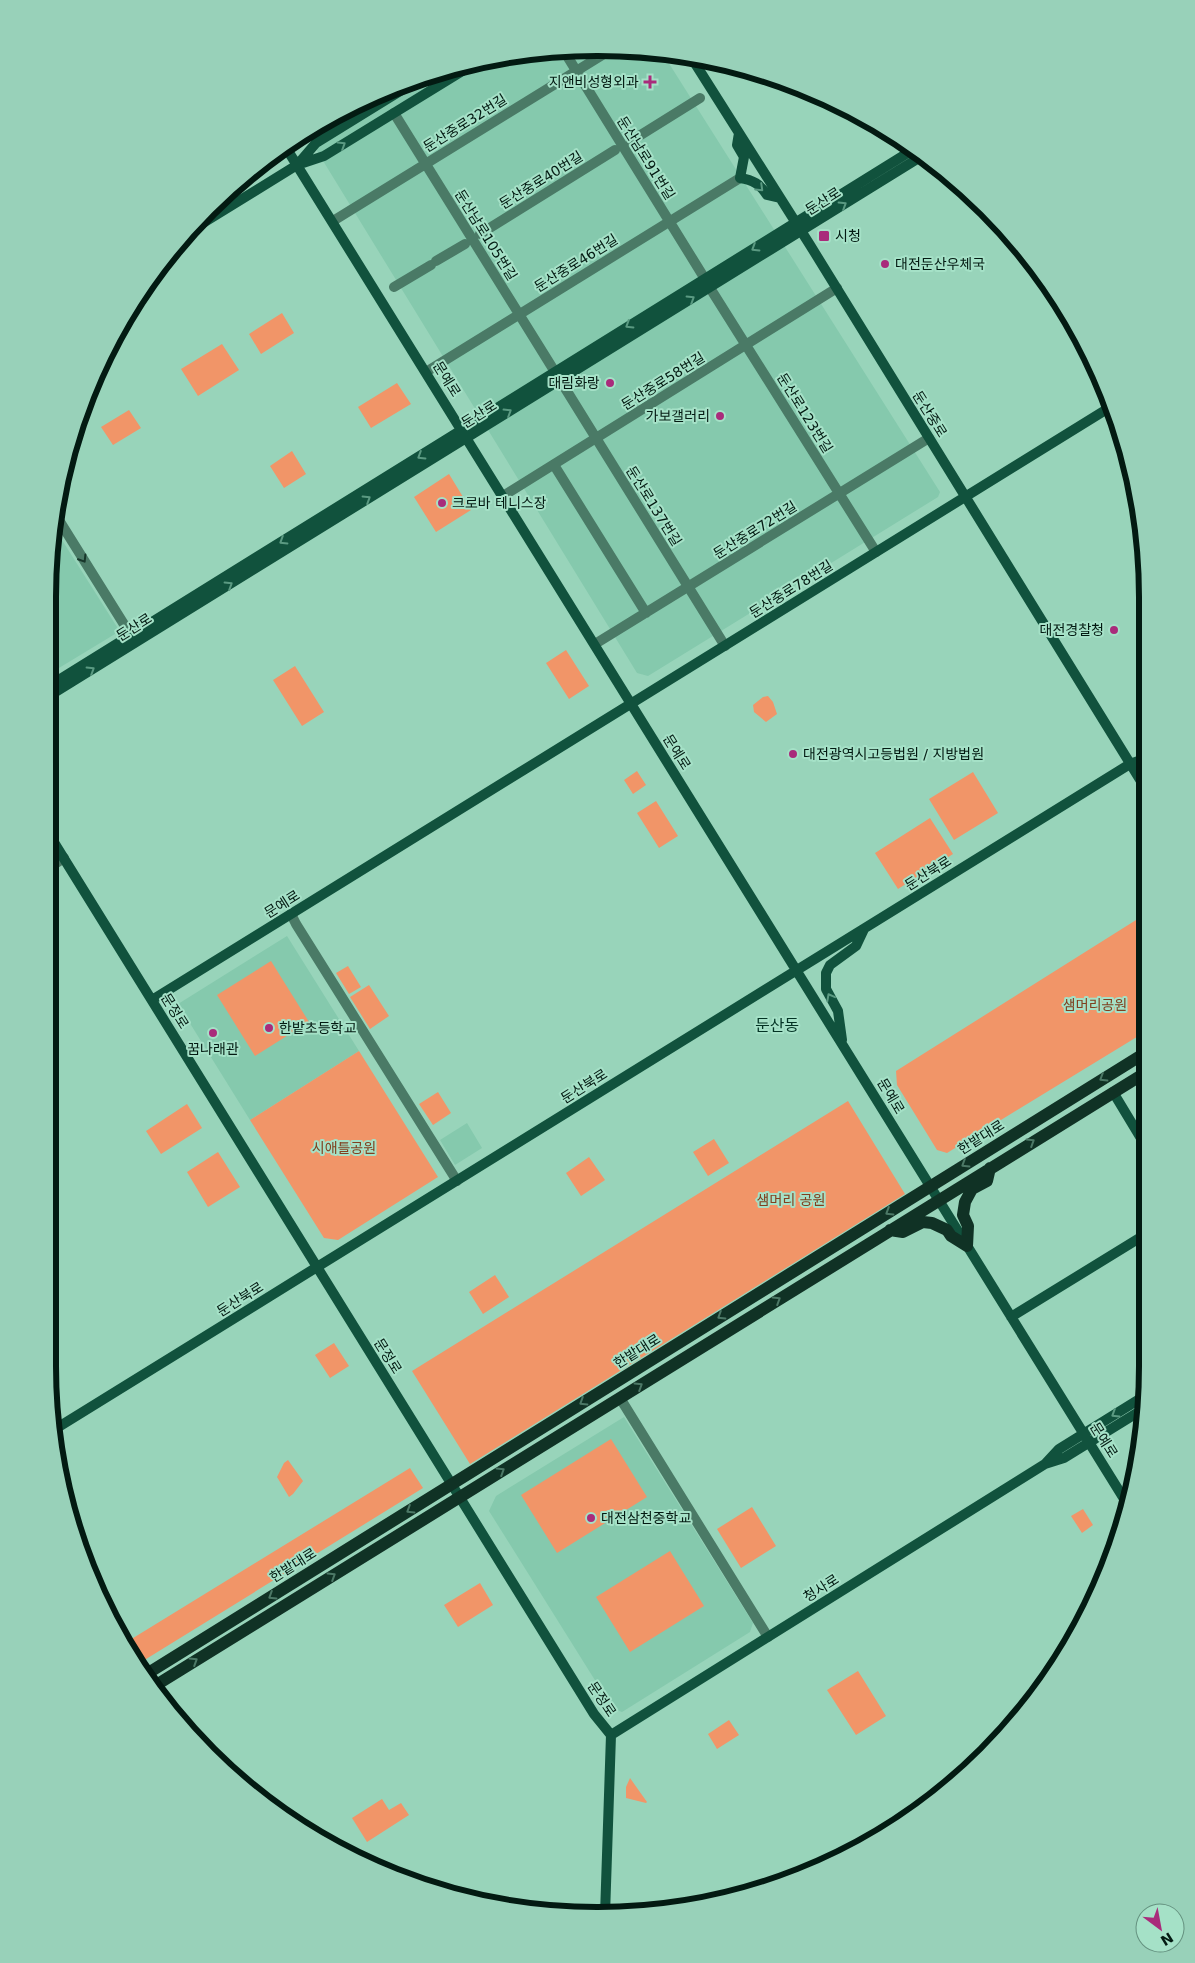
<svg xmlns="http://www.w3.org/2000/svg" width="1195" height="1963" viewBox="0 0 1195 1963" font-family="'DejaVu Sans','Noto Sans KR',sans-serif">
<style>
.built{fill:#85c9ad}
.green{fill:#f19568}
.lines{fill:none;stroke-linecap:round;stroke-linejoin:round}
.street{stroke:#4a7a66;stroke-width:10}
.secondary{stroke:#11523d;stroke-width:10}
.primary{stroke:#103225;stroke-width:12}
.oneway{stroke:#5b9a82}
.oneway2{stroke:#18372b}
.oneway3{stroke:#4c7866}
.poi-dot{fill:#a92b7b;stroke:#a5e1c7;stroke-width:2}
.labels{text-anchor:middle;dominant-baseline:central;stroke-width:4;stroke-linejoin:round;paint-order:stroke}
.poi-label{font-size:14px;fill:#031a12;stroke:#a5e1c7;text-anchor:start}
.street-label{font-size:14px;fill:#031a12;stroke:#a5e1c7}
.park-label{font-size:14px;fill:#80401f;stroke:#a5e1c7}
.quarter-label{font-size:16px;fill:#033324;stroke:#a5e1c7}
.rim{fill:none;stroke:#031a12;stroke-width:6}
</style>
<rect width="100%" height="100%" fill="#98d4ba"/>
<path class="built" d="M598,48l65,6 277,438 -2,5 -290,179 -11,-3 -331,-540 81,-44 103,-31z
M55,529l62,98 -2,7 -66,40v-113z
M287,936l72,115 -109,69 -72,-116z
M467,1123l15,25 -27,17 -15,-25z
M624,1417l129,206 -3,9 -128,80 -9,-3 -124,-198 7,-15z"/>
<path class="green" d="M282,313l12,20 -33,21 -12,-20z
M222,344l17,26 -41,26 -17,-27z
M397,383l14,21 -40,24 -13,-21z
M129,410l12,18 -28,17 -12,-18z
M292,451l14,23 -22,14 -14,-22z
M449,474l22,36 -35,22 -22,-35z
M566,650l23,36 -20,13 -23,-36z
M295,666l29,46 -22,14 -29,-46z
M768,696l5,6 4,12 -11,8 -12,-10 -1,-7 10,-8z
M637,771l9,14 -13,9 -9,-14z
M973,772l25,41 -44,27 -25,-41z
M656,801l22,35 -19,12 -22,-35z
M930,818l23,36 -55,35 -23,-36z
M1144,915l1,117 -198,121 -10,-3 -40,-65 -1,-14z
M271,961l38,61 -54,34 -38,-61z
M348,966l13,21 -12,7 -13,-21z
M369,985l20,31 -19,13 -20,-32z
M359,1051l79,126 -100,63 -14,-2 -74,-118z
M438,1092l13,21 -18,12 -14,-21z
M848,1101l57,93 -435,270 -58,-93z
M187,1104l15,24 -41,26 -15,-23z
M714,1139l15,24 -21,13 -15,-24z
M218,1152l22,35 -32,20 -21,-35z
M589,1157l16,23 -24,16 -15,-23z
M495,1275l14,22 -26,17 -14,-22z
M334,1343l15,23 -19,12 -15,-23z
M611,1439l36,58 -90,56 -36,-58z
M288,1460l15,21 -10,13 -4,3 -12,-20 7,-14z
M410,1468l13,20 -285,176 -13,-21z
M752,1507l24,39 -35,22 -24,-39z
M1083,1509l10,16 -11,8 -11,-17z
M670,1551l34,55 -74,46 -34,-55z
M480,1583l13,22 -35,22 -14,-22z
M858,1671l28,45 -30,19 -29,-45z
M729,1720l10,15 -22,14 -9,-15z
M630,1778l17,24 -1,1 -20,-5v-11z
M382,1799l7,11 12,-7 8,12 -42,27 -15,-24z"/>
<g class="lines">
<path class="street" d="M564,51l141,228
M394,113l161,259
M631,141l69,-43
M333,221l279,-172
M480,234l135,-84
M436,261l29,-17
M394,287l37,-22
M710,288l166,264
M426,372l314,-194
M560,380l165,266
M554,465l92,148
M503,496l334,-208
M57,517l78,125
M595,644l334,-206
M50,867l14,-9
M291,914l5,10 161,257
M620,1398l148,239"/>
<path class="secondary" d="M691,57l119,188 334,541
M739,133l-2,12 7,12 -4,21c13,2 20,6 27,17l13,3
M285,146l841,1356
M298,164l18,-21 102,-63
M190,231l107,-66 27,-9 153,-94
M49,686l865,-537
M49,696l873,-540
M50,836l544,878 17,21 -6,180
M152,1000l960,-594
M842,1040l-4,-29 -12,-22v-16l4,-8 26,-19 8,-17
M1113,1092l32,53
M1011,1317l135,-83
M52,1431l1078,-667 14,-5
M1046,1463l13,-14 87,-54
M611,1735l434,-271 19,-6 81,-50"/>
<path class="primary" d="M890,1230l13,2 20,-10 9,1 15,7 4,6 16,10 1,-20 -5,-11 2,-13 7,-13 15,-8 3,-13
M145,1675l1000,-622
M153,1687l992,-614"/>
</g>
<defs><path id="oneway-chevron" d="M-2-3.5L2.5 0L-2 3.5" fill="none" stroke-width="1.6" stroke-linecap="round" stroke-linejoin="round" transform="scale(1.25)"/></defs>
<g class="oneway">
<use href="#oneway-chevron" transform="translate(342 145) rotate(-32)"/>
<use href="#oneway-chevron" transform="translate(760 188) rotate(44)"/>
<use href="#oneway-chevron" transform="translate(843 205) rotate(-32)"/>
<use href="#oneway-chevron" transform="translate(755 248) rotate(148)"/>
<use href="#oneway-chevron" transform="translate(691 299) rotate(-32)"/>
<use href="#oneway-chevron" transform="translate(629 325) rotate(148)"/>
<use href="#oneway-chevron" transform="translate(508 412) rotate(-32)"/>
<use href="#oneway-chevron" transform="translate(421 456) rotate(148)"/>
<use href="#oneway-chevron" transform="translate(367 499) rotate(-32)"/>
<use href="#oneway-chevron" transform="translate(283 541) rotate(148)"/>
<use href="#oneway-chevron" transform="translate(229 585) rotate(-32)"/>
<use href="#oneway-chevron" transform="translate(91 670) rotate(-32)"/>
<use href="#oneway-chevron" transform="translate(830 997) rotate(-118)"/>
<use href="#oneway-chevron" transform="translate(1115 1414) rotate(148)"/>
</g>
<use class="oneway2" href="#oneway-chevron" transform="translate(83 559) rotate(58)"/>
<g class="oneway3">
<use href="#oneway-chevron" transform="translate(1103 1078) rotate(148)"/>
<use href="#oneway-chevron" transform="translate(1031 1142) rotate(-32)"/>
<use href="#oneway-chevron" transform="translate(965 1164) rotate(148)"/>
<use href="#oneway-chevron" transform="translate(889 1212) rotate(148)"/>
<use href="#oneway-chevron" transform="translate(777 1300) rotate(-32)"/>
<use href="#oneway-chevron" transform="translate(721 1316) rotate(148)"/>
<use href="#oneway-chevron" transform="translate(639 1386) rotate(-32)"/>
<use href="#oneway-chevron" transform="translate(583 1402) rotate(148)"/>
<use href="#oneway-chevron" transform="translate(501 1471) rotate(-32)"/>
<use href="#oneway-chevron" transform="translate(410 1510) rotate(148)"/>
<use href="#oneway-chevron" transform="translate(332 1576) rotate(-32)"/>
<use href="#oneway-chevron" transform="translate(272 1596) rotate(148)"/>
<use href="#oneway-chevron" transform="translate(194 1661) rotate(-32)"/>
</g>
<g class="poi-dot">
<path d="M647.5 74.5h5v5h5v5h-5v5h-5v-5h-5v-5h5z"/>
<rect x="818" y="230" width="12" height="12" rx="2.5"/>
<circle cx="885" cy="264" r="5"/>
<circle cx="610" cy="383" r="5"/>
<circle cx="720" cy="416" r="5"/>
<circle cx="442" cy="503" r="5"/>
<circle cx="1114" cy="630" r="5"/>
<circle cx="793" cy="754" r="5"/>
<circle cx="269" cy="1028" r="5"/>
<circle cx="213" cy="1033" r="5"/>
<circle cx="591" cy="1518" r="5"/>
</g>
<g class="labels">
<g class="poi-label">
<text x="639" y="82" text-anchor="end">지앤비성형외과</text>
<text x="835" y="236">시청</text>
<text x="895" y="264">대전둔산우체국</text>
<text x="600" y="383" text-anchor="end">대림화랑</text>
<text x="710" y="416" text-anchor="end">가보갤러리</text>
<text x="452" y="503">크로바 테니스장</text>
<text x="1104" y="630" text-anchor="end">대전경찰청</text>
<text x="803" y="754">대전광역시고등법원 / 지방법원</text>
<text x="279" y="1028">한밭초등학교</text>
<text x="213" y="1049" text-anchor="middle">꿈나래관</text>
<text x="601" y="1518">대전삼천중학교</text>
</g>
<g class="street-label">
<text transform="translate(465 123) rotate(-32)">둔산중로32번길</text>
<text transform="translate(646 158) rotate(58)">둔산남로91번길</text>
<text transform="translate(541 180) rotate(-32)">둔산중로40번길</text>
<text transform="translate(823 201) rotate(-32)">둔산로</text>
<text transform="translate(486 235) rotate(58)">둔산남로105번길</text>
<text transform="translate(576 263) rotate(-32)">둔산중로46번길</text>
<text transform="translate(447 379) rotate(58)">문예로</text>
<text transform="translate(663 381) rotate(-32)">둔산중로58번길</text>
<text transform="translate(805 413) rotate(58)">둔산로123번길</text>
<text transform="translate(479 414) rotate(-32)">둔산로</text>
<text transform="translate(930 414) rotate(58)">둔산중로</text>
<text transform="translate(654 506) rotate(58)">둔산로137번길</text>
<text transform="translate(755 530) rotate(-32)">둔산중로72번길</text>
<text transform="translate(791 589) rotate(-32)">둔산중로78번길</text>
<text transform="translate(134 627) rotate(-32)">둔산로</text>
<text transform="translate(677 752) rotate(58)">문예로</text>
<text transform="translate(928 873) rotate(-32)">둔산북로</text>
<text transform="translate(282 904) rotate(-32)">문예로</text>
<text transform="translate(175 1011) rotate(58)">문정로</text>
<text transform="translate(584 1086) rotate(-32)">둔산북로</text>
<text transform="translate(891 1096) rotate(59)">문예로</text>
<text transform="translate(981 1137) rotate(-32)">한밭대로</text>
<text transform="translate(240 1299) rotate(-32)">둔산북로</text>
<text transform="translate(637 1351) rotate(-32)">한밭대로</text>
<text transform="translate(388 1356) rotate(58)">문정로</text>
<text transform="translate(1104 1440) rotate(58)">문예로</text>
<text transform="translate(293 1565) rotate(-32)">한밭대로</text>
<text transform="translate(821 1588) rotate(-32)">청사로</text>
<text transform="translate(602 1699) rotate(56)">문정로</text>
</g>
<g class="park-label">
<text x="1095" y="1005">샘머리공원</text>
<text x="344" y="1148">시애틀공원</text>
<text x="791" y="1200">샘머리 공원</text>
</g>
<g class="quarter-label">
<text x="777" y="1025">둔산동</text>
</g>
</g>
<path d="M0 0H1195V1963H0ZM597 56H598A541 541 0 0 1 1139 597V1366A541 541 0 0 1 598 1907H597A541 541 0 0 1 56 1366V597A541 541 0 0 1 597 56Z" fill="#98d1b9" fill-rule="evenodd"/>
<path class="rim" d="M597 56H598A541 541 0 0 1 1139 597V1366A541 541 0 0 1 598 1907H597A541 541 0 0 1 56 1366V597A541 541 0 0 1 597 56Z"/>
<g transform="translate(1160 1928) rotate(148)"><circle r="24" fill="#a5e1c7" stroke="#64917f"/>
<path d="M0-4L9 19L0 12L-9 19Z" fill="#a92b7b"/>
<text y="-8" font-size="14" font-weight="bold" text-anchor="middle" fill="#031a12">N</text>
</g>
</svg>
